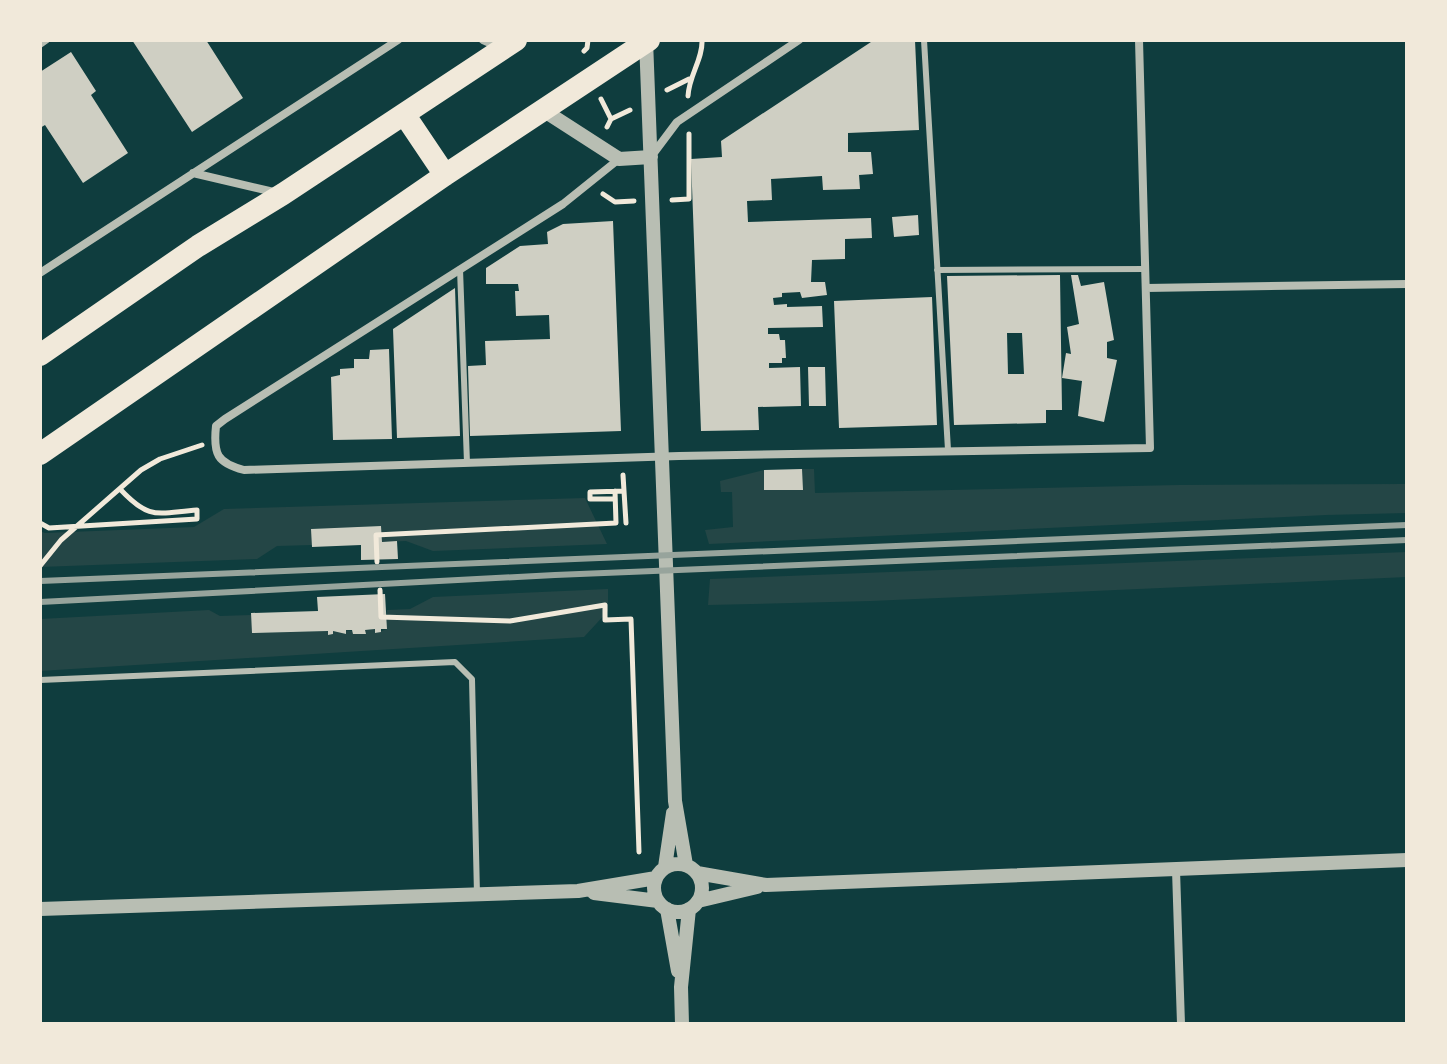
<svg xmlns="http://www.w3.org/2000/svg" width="1447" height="1064" viewBox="0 0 1447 1064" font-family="Arial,sans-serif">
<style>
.green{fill:#244646}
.building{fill:#cfcfc3;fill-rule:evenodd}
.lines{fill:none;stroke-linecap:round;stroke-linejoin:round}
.path{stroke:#f1e9da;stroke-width:5}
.service{stroke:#b8beb3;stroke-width:6}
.minor{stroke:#b8beb3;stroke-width:8}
.tertiary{stroke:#b8beb3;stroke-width:14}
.trunk{stroke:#f1e9da;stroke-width:22}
.rail{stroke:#97a49c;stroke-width:6}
</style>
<rect width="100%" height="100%" fill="#0f3d3e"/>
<path class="green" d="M802,469h12l1,24 364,-8 228,-1v29l-81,2 -617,29 -4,-14 28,-3 -1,-35h-11l-1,-11 44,-11v20h38z
M585,498l22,46 -174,7 -27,-10 -24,1 -1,-16 -69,3v16l-35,1 -20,13 -217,8v-36l5,2 149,-6 30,-18z
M1407,552v25l-536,24 -163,4 2,-26z
M608,589v22l-24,26 -544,34v-52l169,-9 11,6 31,-1 2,18 75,-2 1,4 4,-1v-3l13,3v-4l19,3v-3l10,-1 1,4 11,-4v-19l23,-1 23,-12z"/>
<path class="building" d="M132,40h74l37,58 -51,34z
M874,40h41l4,90 -71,3v19h23l2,22 -14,1 1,14 -37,1 -1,-14 -51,3 1,21 -25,1 1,21 123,-4 1,20 -27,1v20l-33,1 -1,22h14l2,13 -25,3 -2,-6 -18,1v4l-9,1 1,7 13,-1v3l35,-1 1,21 -55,1v6h11l1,6h5l1,18h-4v5h-13v5l31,-1 1,39 -43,1 1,23 -58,1 -10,-272 31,-2 -1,-16z
M71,52l25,39 -5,4 37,58 -45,30 -38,-58 -5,3v-56z
M918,215l1,20 -25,2 -2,-20z
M613,221l8,210 -151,5 -2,-70 18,-1 -1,-24 65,-2 -1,-24 -33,1 -1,-25h4l-1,-7h-32v-16l34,-22 28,-2 -1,-12 16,-8z
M1060,275l2,135h-16v13l-92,2 -7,-149zM1007,333h15l2,41h-16z
M1071,275h7l3,11 23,-4 10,58 -7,2v16l10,2 -13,62 -26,-6 4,-35 -20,-3 4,-25 5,1 -4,-27 12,-3z
M455,288l5,148 -63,2 -4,-109z
M932,297l5,128 -98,3 -5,-127z
M389,349l3,90 -59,1 -2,-63 9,-2v-6l14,-1v-9h15l1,-9z
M808,367h17l1,39h-17z
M802,469l1,21h-39v-20z
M381,526l1,16 15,-1 1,18 -37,1v-15l-49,2 -1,-18z
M385,594l2,35h-6v3l-6,1v-4l-10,1 1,4h-13l-1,-4h-6v4l-13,-3v3l-5,1v-4l-76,2 -1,-20 67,-2 -1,-14z"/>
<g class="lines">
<path class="path" d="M584,51l3,-3 1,-8
M667,90l22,-11
M688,96c1,-21 15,-37 14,-56
M601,99l10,20
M607,127l4,-8 19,-9
M603,194l12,8 19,-1
M672,200l17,-1v-65
M623,475l3,48
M590,499v-7l34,-1
M590,499h25
M40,523l9,5 148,-9v-9c-40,3 -47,11 -77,-21
M377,562l-1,-27 240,-12 -1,-32
M40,566l21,-26 80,-70 19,-11 42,-14
M380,590l1,27 129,4 95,-16v15l26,-1 8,233"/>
<path class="service" d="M924,40l24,410
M40,45l7,-5
M460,269l7,194
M937,270l209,-1
M40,680l415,-18 17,17 5,215"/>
<path class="minor" d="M483,40l18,8
M653,154l24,-32 122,-82
M619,159l-56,45 -338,215 -9,7c-3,28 1,37 28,44l435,-14 471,-8 -11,-408
M193,173l85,20
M40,273l358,-233
M1146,288l261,-4
M1176,870l5,154"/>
<path class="tertiary" d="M646,40l29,761 11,64
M543,110l76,49 32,-2
M654 888a24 24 0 1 1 48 0a24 24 0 1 1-48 0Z
M665,867l8,-54
M697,873l69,12 641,-25
M594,893l64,8
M698,901l59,-14
M40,909l538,-18 78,-13
M667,909l11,62
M682,1024l-1,-37 8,-78"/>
<path class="trunk" d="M404,114l41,61
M40,355l158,-109 85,-52 233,-154
M40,454l405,-279 204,-135"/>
<path class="rail" d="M40,581l1367,-56
M40,602l515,-27 852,-35"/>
</g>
<rect width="1447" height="1064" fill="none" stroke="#f1e9da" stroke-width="84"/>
</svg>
